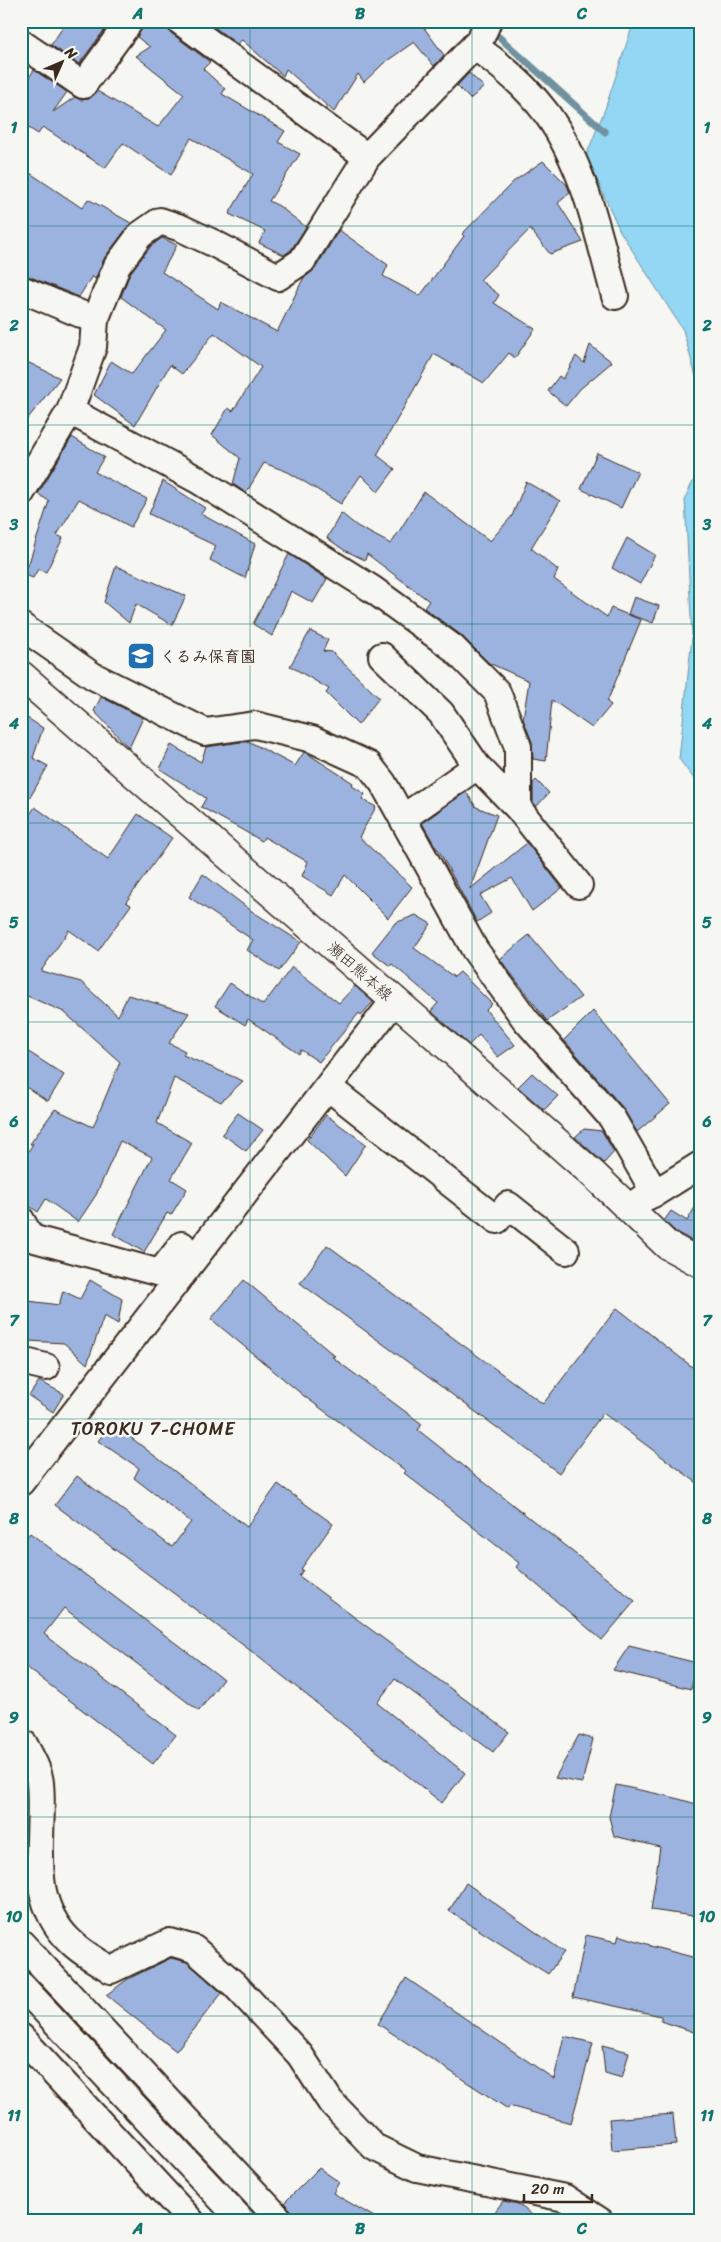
<svg xmlns="http://www.w3.org/2000/svg" width="721" height="2242" viewBox="0 0 721 2242" font-family="Sriracha,'Klee One',sans-serif">
<style>
.water{fill:#93d7f5;stroke:#70929f}
.lines{fill:none;stroke-linecap:round;stroke-linejoin:round}
.stream{stroke:#70929f;stroke-width:7}
.building{fill:#9cb3e0;stroke:#3b2a1e}
.minor-casing{stroke:#3b2a1e;stroke-width:30}
.major-casing{stroke:#3b2a1e;stroke-width:31}
.minor{stroke:#f6f6f2;stroke-width:26}
.major{stroke:#f6f6f2;stroke-width:28}
.grid{fill:none;stroke:#0f766e;stroke-width:1;stroke-opacity:0.55}
.labels{text-anchor:middle;dominant-baseline:central;stroke-width:5;stroke-linejoin:round;paint-order:stroke}
.poi-label{font-size:16px;font-weight:bold;fill:#3b2a1e;stroke:#f6f6f2;text-anchor:start}
.street-label{font-size:16px;fill:#3b2a1e;stroke:#f6f6f2}
.neighbourhood-label{font-size:18px;letter-spacing:1px;fill:#3b2a1e;stroke:#f6f6f2}
.neatline{fill:none;stroke:#0f766e;stroke-width:2}
.grid-label{font-size:16px;text-anchor:middle;font-weight:bold;fill:#0f766e}
</style>
<rect width="100%" height="100%" fill="#f6f6f2"/>
<filter id="ink" filterUnits="userSpaceOnUse"><feTurbulence type="fractalNoise" baseFrequency=".02" numOctaves="2"/><feDisplacementMap in="SourceGraphic" scale="10" xChannelSelector="R" yChannelSelector="G"/><feConvolveMatrix kernelMatrix="1 2 1 2 8 2 1 2 1" color-interpolation-filters="sRGB"/></filter>
<g filter="url(#ink)">
<path class="water" d="M634,21h66v370l-17,-61 -63,-99 -34,-75 19,-47z
M700,467v320l-21,-28 13,-122 -7,-139z"/>
<g class="lines">
<path class="stream" d="M490,29l115,103"/>
</g>
<path class="building" d="M67,21h44l-32,43 -28,-19z
M145,21h20l2,7 4,5 39,29 -7,7 22,20 -3,5 63,37 -7,11 22,12 -31,47 10,5 27,21 -15,23 -7,5 -25,-12 6,-12 -36,-17 24,-40 -62,-36 -20,37 -48,-32 -18,25 -62,-41 -5,7 -17,-11v-34l13,-19 33,22 -14,20 22,-15 6,3 8,-1 8,-8 61,36 26,-33 -48,-38 14,-9 -13,-10z
M206,21h213l25,34 -10,11 -20,-24 -30,21 -20,19 -6,-8 -24,38 -48,-43 -3,7 -41,-36 -5,4z
M469,73l15,14 -14,12 -13,-13z
M543,161l24,24 3,8 -12,10 25,39 -33,12 -20,-25 -50,51 19,15 -5,8 41,26 -20,29 -6,-5 -25,30 -50,-29 -57,101 18,14 -17,23 -17,-17 -20,29 -53,-32 -24,-9 -18,30 -13,-9 7,-26 -28,-23 16,-27 5,3 28,-44 -47,-34 -32,41 -12,-9 -35,60 -41,-30 17,-34 21,13 34,-44 -45,-33 9,-24 21,-27 11,-8 15,7 -15,27 56,37 3,-7 56,30 26,-53 12,-10 24,-39 49,35 -5,11 37,20 44,-60 -2,-2 51,-52z
M21,167l61,41 6,-9 43,24 -26,34 -10,22 -3,-3 -13,21 -58,-24z
M590,345l22,17 -32,27 -14,17 -18,-15 11,-15 4,3 13,-23 8,7z
M21,359l39,19 -39,49z
M72,437l32,20 -9,15 52,27 -16,28 -52,-28 -22,36 6,3 -17,34 -8,-3 -5,9 -8,-3 24,-74 -11,-7z
M597,453l41,19 -17,36 -40,-19z
M163,481l42,27 -4,6 54,30 -10,34 -35,-18 6,-14 -67,-32z
M526,482l34,19 -29,47 27,22 -4,9 53,38 4,-9 30,12 -34,82 4,3 -19,23 -40,-28 -6,61 -13,-2 -1,-17 -9,-23 6,-38 -40,-18 -28,-28 -37,-27 5,-7 -62,-47 -2,6 -21,-10 -17,-12 14,-25 16,13 34,18 33,-52 66,49 22,-25z
M627,538l28,17 -15,29 -28,-16z
M289,554l38,25 -14,24 -22,-12 -19,45 -19,-12z
M116,566l70,30 -14,29 -36,-21 -7,19 -25,-21z
M634,597l25,9 -6,17 -25,-9z
M310,631l18,9 -5,11 9,1 47,46 -21,27 -32,-32 3,-4 -39,-23z
M101,697l42,21 -14,30 -35,-37z
M21,714l22,14 -10,30 15,8 -27,47z
M248,741l47,25 9,-14 4,2 45,29 -1,3 13,8 -3,5 14,8 -17,30 53,50 -24,31 -43,-43 -12,20 -31,-19 6,-14 -44,-25 -2,4 -61,-34 5,-9 -46,-29 11,-24 30,17 5,-15z
M536,780l13,13 -13,14 -3,-4v-20z
M466,792l10,15 21,8 -27,74 57,-46 35,45 -30,23 -20,-33 -32,17 11,18 -14,9 -39,-73h-1l-15,-26z
M35,807l73,52 30,-45 34,24 -46,64 5,3 -33,46 -29,-21 -28,41 40,11 37,34 10,-21 61,18 -20,30 16,8 -2,4 60,26 -22,21 -47,-24 -17,45 35,20 -21,36 16,10 -16,26 -4,-2 -23,39 -31,-18 39,-77 -32,-16 -24,54 -18,27 -32,-23 -8,13 -17,-12v-38l12,-18h-3l25,-35 38,18 27,-65 -56,-50 -39,-17 -4,6v-174z
M203,874l50,38 48,30 -22,29 -32,-21 6,-10 -64,-43z
M416,915l15,9 -17,24 40,29 6,-5 32,32 -6,6 29,35 -17,12 -19,-22 -10,10 -38,-34 7,-8 -46,-39 -2,2 -18,-14 23,-29z
M529,935l52,62 -34,24 -47,-62z
M292,967l47,36 16,-17 18,16 -12,13 -2,-2 -40,49 -18,-12 -2,4 -51,-35 -3,6 -30,-19 15,-23 33,22z
M593,1011l77,93 -33,28 -14,-24 -59,-68z
M21,1047l43,28 -16,26 -27,-17z
M532,1073l26,23 -14,14 -26,-23z
M238,1113l25,17 -17,21 -24,-17z
M326,1115l40,29 -21,32 -38,-36z
M584,1129l18,2 12,21 -10,11 -29,-26z
M700,1199v46l-24,-13 -12,-11 7,-10 16,10z
M327,1245l216,159 74,-96 83,65v112l-97,-72 -44,60 -259,-190z
M90,1280l32,19 -4,25 -14,-8 -17,48 -23,-21 -36,-2 -3,-11 -4,-1v-29l38,5 4,-14 17,8z
M244,1280l91,76 -3,1 90,67 -4,6 217,171 -33,39 -86,-73 3,-4 -115,-90 2,-2 -102,-75 -93,-77z
M39,1381l25,13 -11,18 -24,-16z
M112,1423l135,104 31,-43 55,40 -32,45 2,1 -4,6 210,156 -16,20 -98,-73 -18,24 88,70 -23,30 -191,-152 -196,-146 22,-29 95,71 19,-25 -57,-44 5,-10 -41,-27z
M30,1533l193,146 -24,32 -135,-103 -20,26 132,101 -23,29 -132,-101v-119z
M629,1646l68,17 -6,26 -78,-19z
M579,1735l14,4 -11,44 -27,-5z
M616,1785l52,11 32,9v112l-49,-7 9,-63 -46,-11 -5,-19z
M466,1883l98,69 -16,22 -99,-63z
M586,1935l31,7 2,-7 31,10v1l50,13v75l-39,-13v-5l-88,-19z
M171,1958l16,4 35,31 -46,58 -70,-56 22,-16z
M406,1978l148,101 10,-43 29,7 -22,80 -62,-17 -1,3 -130,-85z
M602,2045l27,7 -7,26 -17,-5z
M673,2114l3,31 -64,5 -3,-31z
M319,2168l20,14 -6,11 48,28h-85l-4,-10 -8,-8z
M503,2201l15,3 22,17h-52z"/>
<g class="lines">
<g class="minor-casing">
<path id="minor" d="M180,21l187,136
M21,43l62,42 47,-64
M474,46c27,19 53,41 73,68 38,53 51,120 68,182
M21,289l74,31
M70,411l128,69 174,109 80,58 45,45 21,55v61
M21,493l49,-82 23,-64 2,-27 22,-54 23,-31 20,-14 21,7 32,15 65,34 24,-16 65,-104 113,-117 8,-19
M21,626l72,50 112,56 50,-7 57,14 57,26 14,18 92,167 50,69 87,99 43,75
M382,656l59,57 36,53 41,42 61,77
M403,818l74,-52
M328,1087l169,133 11,-15 58,46
M640,1200l15,-7 45,-28
M21,1220l10,18 129,35 22,-28
M21,1361l25,6
M21,1482l373,-481
M21,1743l3,1c6,12 15,26 16,39 5,54 -15,115 30,158 11,12 28,20 41,29l59,-28 24,7 40,35 66,71 30,46 44,46 43,21 148,30 35,23
M21,1943l260,278
M21,1985l221,236
M21,2037l170,184"/>
</g>
<g class="major-casing">
<path id="major" d="M21,675l464,404 109,96 73,70 33,18"/>
</g>
<use href="#minor" class="minor"/>
<use href="#major" class="major"/>
</g>
</g>
<path class="grid" d="M250,21v2200M472,21v2200M21,226h679M21,425h679M21,624h679M21,823h679M21,1022h679M21,1220h679M21,1419h679M21,1618h679M21,1817h679M21,2016h679"/>
<defs>
<g id="school-square" transform="scale(1.4375)"><rect x="-9" y="-9" width="18" height="18" rx="4" fill="#1f6fb2" stroke="#f6f6f2"/><path d="M0-5L7-2L0 1L-7-2ZM-4 1L0 2.5L4 1V4Q0 6-4 4Z" fill="#fff"/></g>
</defs>
<g fill-rule="evenodd">
<use href="#school-square" x="141" y="656"/>
</g>
<g class="labels">
<g class="poi-label">
<text x="160" y="656">くるみ保育園</text>
</g>
<g class="street-label">
<text transform="translate(360 971) rotate(41)">瀬田熊本線</text>
</g>
<g class="neighbourhood-label">
<text x="153" y="1429">TOROKU 7-CHOME</text>
</g>
</g>
<rect width="721" height="2242" fill="none" stroke="#f6f6f2" stroke-width="55"/>
<g transform="translate(62 62) rotate(45)" stroke="#f6f6f2" stroke-width="4" paint-order="stroke">
<path d="M0-4L9 19L0 12L-9 19Z" fill="#3b2a1e"/>
<text y="-8" font-size="14" font-weight="bold" text-anchor="middle" fill="#3b2a1e">N</text>
</g>
<path d="M524 2194v8h68v-8" fill="none" stroke="#3b2a1e" stroke-width="2.5"/>
<text x="531" y="2194" font-size="15" fill="#3b2a1e" stroke="#f6f6f2" stroke-width="4" paint-order="stroke">20 m</text>
<rect x="28" y="28" width="666" height="2186" class="neatline"/>
<g class="grid-label">
<text x="138" y="19">A</text>
<text x="360" y="19">B</text>
<text x="582" y="19">C</text>
<text x="14" y="133">1</text>
<text x="707" y="133">1</text>
<text x="14" y="331">2</text>
<text x="707" y="331">2</text>
<text x="14" y="530">3</text>
<text x="707" y="530">3</text>
<text x="14" y="729">4</text>
<text x="707" y="729">4</text>
<text x="14" y="928">5</text>
<text x="707" y="928">5</text>
<text x="14" y="1127">6</text>
<text x="707" y="1127">6</text>
<text x="14" y="1326">7</text>
<text x="707" y="1326">7</text>
<text x="14" y="1524">8</text>
<text x="707" y="1524">8</text>
<text x="14" y="1723">9</text>
<text x="707" y="1723">9</text>
<text x="14" y="1922">10</text>
<text x="707" y="1922">10</text>
<text x="14" y="2121">11</text>
<text x="707" y="2121">11</text>
<text x="138" y="2234">A</text>
<text x="360" y="2234">B</text>
<text x="582" y="2234">C</text>
</g>
</svg>
